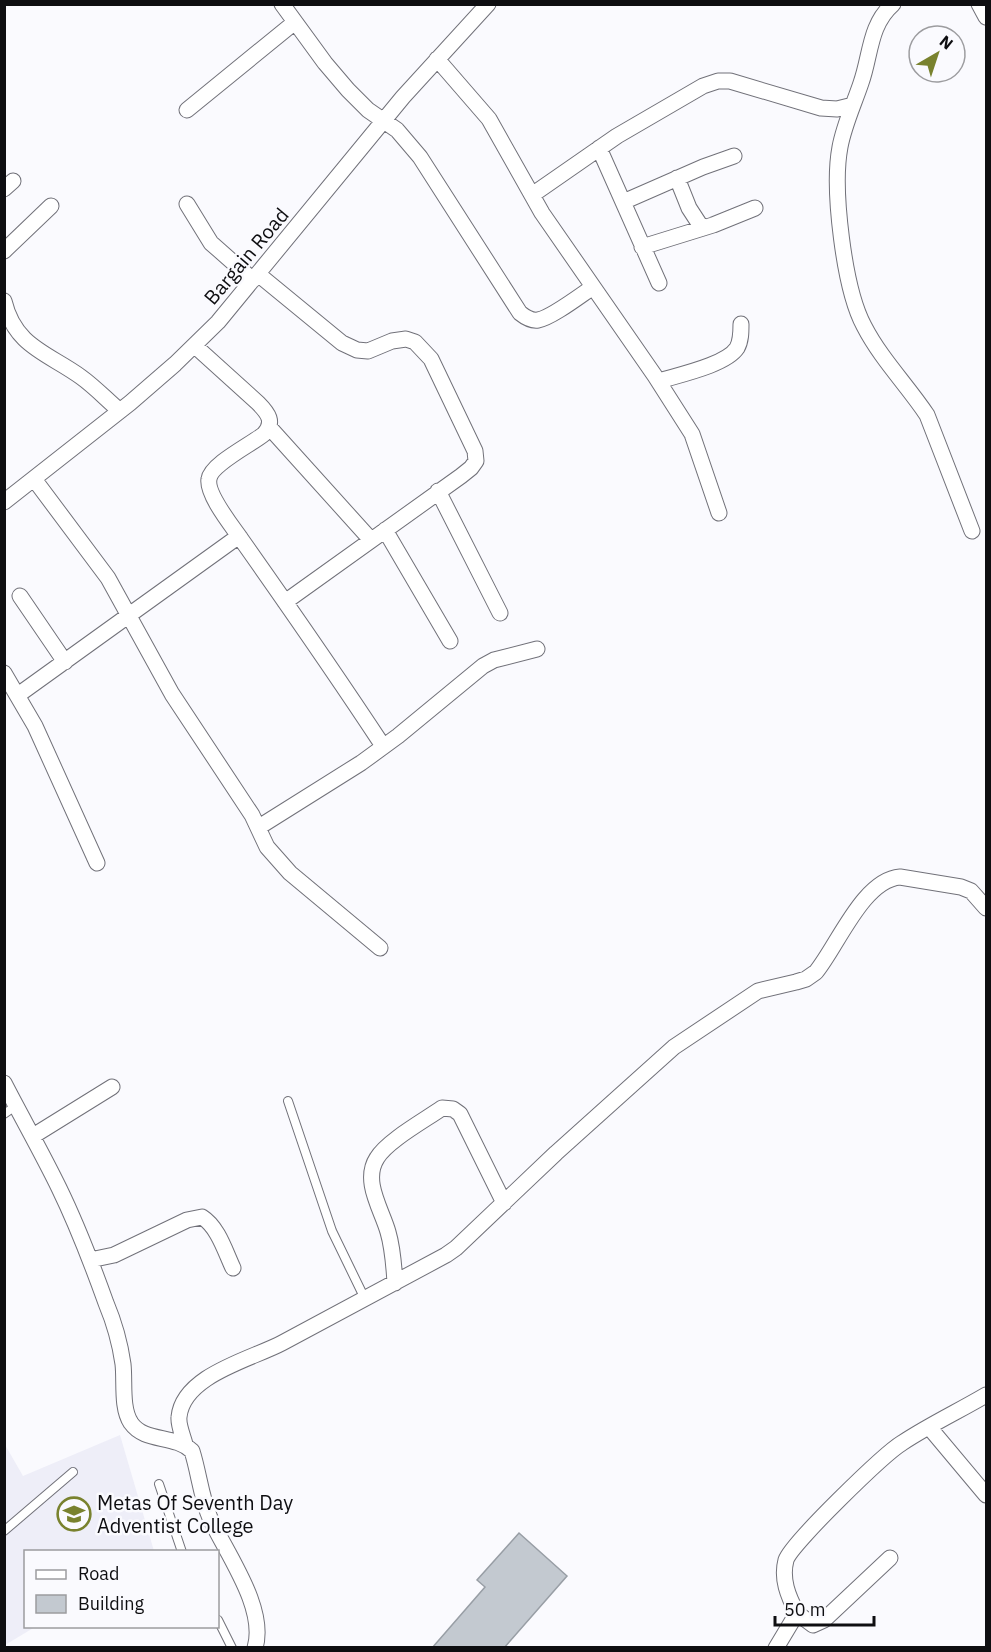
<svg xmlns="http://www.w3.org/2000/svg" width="991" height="1652" viewBox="0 0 991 1652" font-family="'IBM Plex Sans',sans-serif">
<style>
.built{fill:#eeeef8}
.building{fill:#c3c9d0;stroke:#989ea5;stroke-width:1.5}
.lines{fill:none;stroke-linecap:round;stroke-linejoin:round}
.service-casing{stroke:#717179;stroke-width:10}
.minor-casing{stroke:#717179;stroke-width:17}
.service{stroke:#fff;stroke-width:8}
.minor{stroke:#fff;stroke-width:15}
.labels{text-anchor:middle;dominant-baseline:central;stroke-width:5;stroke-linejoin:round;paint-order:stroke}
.street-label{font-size:20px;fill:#0e0e11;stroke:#fafafe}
.poi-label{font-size:20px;fill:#0e0e11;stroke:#fafafe;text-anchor:start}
</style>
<rect width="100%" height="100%" fill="#fafafe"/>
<path class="built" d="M120,1435l34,116 -128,1v74l9,1 -30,18 -1,-202 19,33z"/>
<path class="building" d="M519,1533l48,43 -63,72h-72l53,-61 -8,-7z"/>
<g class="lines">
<g class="service-casing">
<path id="service" d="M288,1101l44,130 33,68
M4,1114l13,-9
M159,1484l23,68
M4,1531l69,-59
M218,1620l14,28"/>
</g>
<g class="minor-casing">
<path id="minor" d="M282,4l43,59 23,27 20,20 29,20 23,27 100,156c5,4 11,8 18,7 13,-2 43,-25 55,-33
M893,4c-24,21 -22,51 -32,79 -7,21 -17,42 -21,64 -8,42 4,142 24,179 17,33 43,59 63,89l45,116
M979,4l7,13
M437,59l52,60 53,94 113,163 37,58 27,79
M187,110l108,-88
M599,148l60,135
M677,178l12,30 13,20
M4,189l9,-8
M532,195l85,-59 86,-50 15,-5h12l91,27 16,1 16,-4
M623,202l80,-35 31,-11
M187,204l24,39 42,37
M642,247l71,-22 42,-17
M4,251l47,-45
M258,274l84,69 15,7 11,1 24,-10 14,-2 9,3 16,17 44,92 1,10 -5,7 -10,8 -176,126
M4,301c11,46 44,52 77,76 14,10 26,23 39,34
M195,346l63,57c10,10 17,19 6,31 -12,10 -53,30 -55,45 -3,15 23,47 32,60 48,68 96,137 142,207
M659,381c19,-6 67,-16 78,-33 4,-7 4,-16 4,-24
M270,428l101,112
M34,479l74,99 64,116 80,121 15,32 23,26 90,75
M438,491l62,122
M4,502l126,-99 45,-39 43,-42 185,-225 85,-93
M385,530l65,111
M20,596l45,66
M4,673l31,53 62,137
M18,695l221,-159
M259,827l102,-64 37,-27 85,-70 11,-6 43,-11
M4,1083c18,35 38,70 55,105 18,37 33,76 47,115 8,19 14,40 17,61 2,18 -2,44 8,59 14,20 43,11 61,28 7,22 9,46 18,67 16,35 57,90 45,130
M33,1136l79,-49
M90,1260l24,-5 73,-35 15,-3c16,10 23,34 31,51
M395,1283c-1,-17 -2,-34 -7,-51 -6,-22 -26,-51 -11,-74 10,-17 48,-38 65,-50l11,1 7,5 44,89
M929,1427l57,68
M185,1444c-2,-8 -7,-19 -6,-27 4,-42 73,-58 103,-74l164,-88 10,-7 100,-95 118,-106 84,-56 38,-9 10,-3 10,-7c22,-27 47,-92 84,-95l61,10 10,4 15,17
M797,1613l16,12 11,-5 66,-62
M776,1648l21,-35c-9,-17 -16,-34 -11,-53 5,-16 98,-106 116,-117 27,-18 57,-32 84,-48"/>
</g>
<use href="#service" class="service"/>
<use href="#minor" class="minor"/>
</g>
<defs>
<g id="university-ring" transform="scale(1.725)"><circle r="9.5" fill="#fafafe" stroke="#79822e" stroke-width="1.5"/><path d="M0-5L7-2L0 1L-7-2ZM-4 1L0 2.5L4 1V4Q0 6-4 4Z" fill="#79822e"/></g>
</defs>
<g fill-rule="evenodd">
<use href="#university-ring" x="74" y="1514"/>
</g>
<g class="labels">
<g class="street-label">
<text transform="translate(246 256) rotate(-50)">Bargain Road</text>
</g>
<g class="poi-label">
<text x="97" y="1502">Metas Of Seventh Day<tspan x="97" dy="23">Adventist College</tspan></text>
</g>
</g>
<rect width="991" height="1652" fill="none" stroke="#0e0e11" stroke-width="12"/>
<rect x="24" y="1550" width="195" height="78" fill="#fafafe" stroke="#9c9c9f" stroke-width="1.5"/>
<rect x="36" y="1570" width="30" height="9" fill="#ffffff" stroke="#9c9c9f" stroke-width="1.5"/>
<text x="78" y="1580" font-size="18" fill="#0e0e11">Road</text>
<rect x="36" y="1595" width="30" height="18" fill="#c3c9d0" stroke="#9c9c9f" stroke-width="1.5"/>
<text x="78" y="1610" font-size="18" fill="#0e0e11">Building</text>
<g transform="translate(937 54) rotate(39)"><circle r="28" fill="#fafafe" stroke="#9c9c9f" stroke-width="1.5"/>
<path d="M0-4.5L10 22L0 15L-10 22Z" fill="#79822e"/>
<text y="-9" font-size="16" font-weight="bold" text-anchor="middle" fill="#0e0e11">N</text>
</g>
<path d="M775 1616v9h99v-9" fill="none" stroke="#0e0e11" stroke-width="3"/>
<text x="784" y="1616" font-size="18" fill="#0e0e11" stroke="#fafafe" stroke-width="4.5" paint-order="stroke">50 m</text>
</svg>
